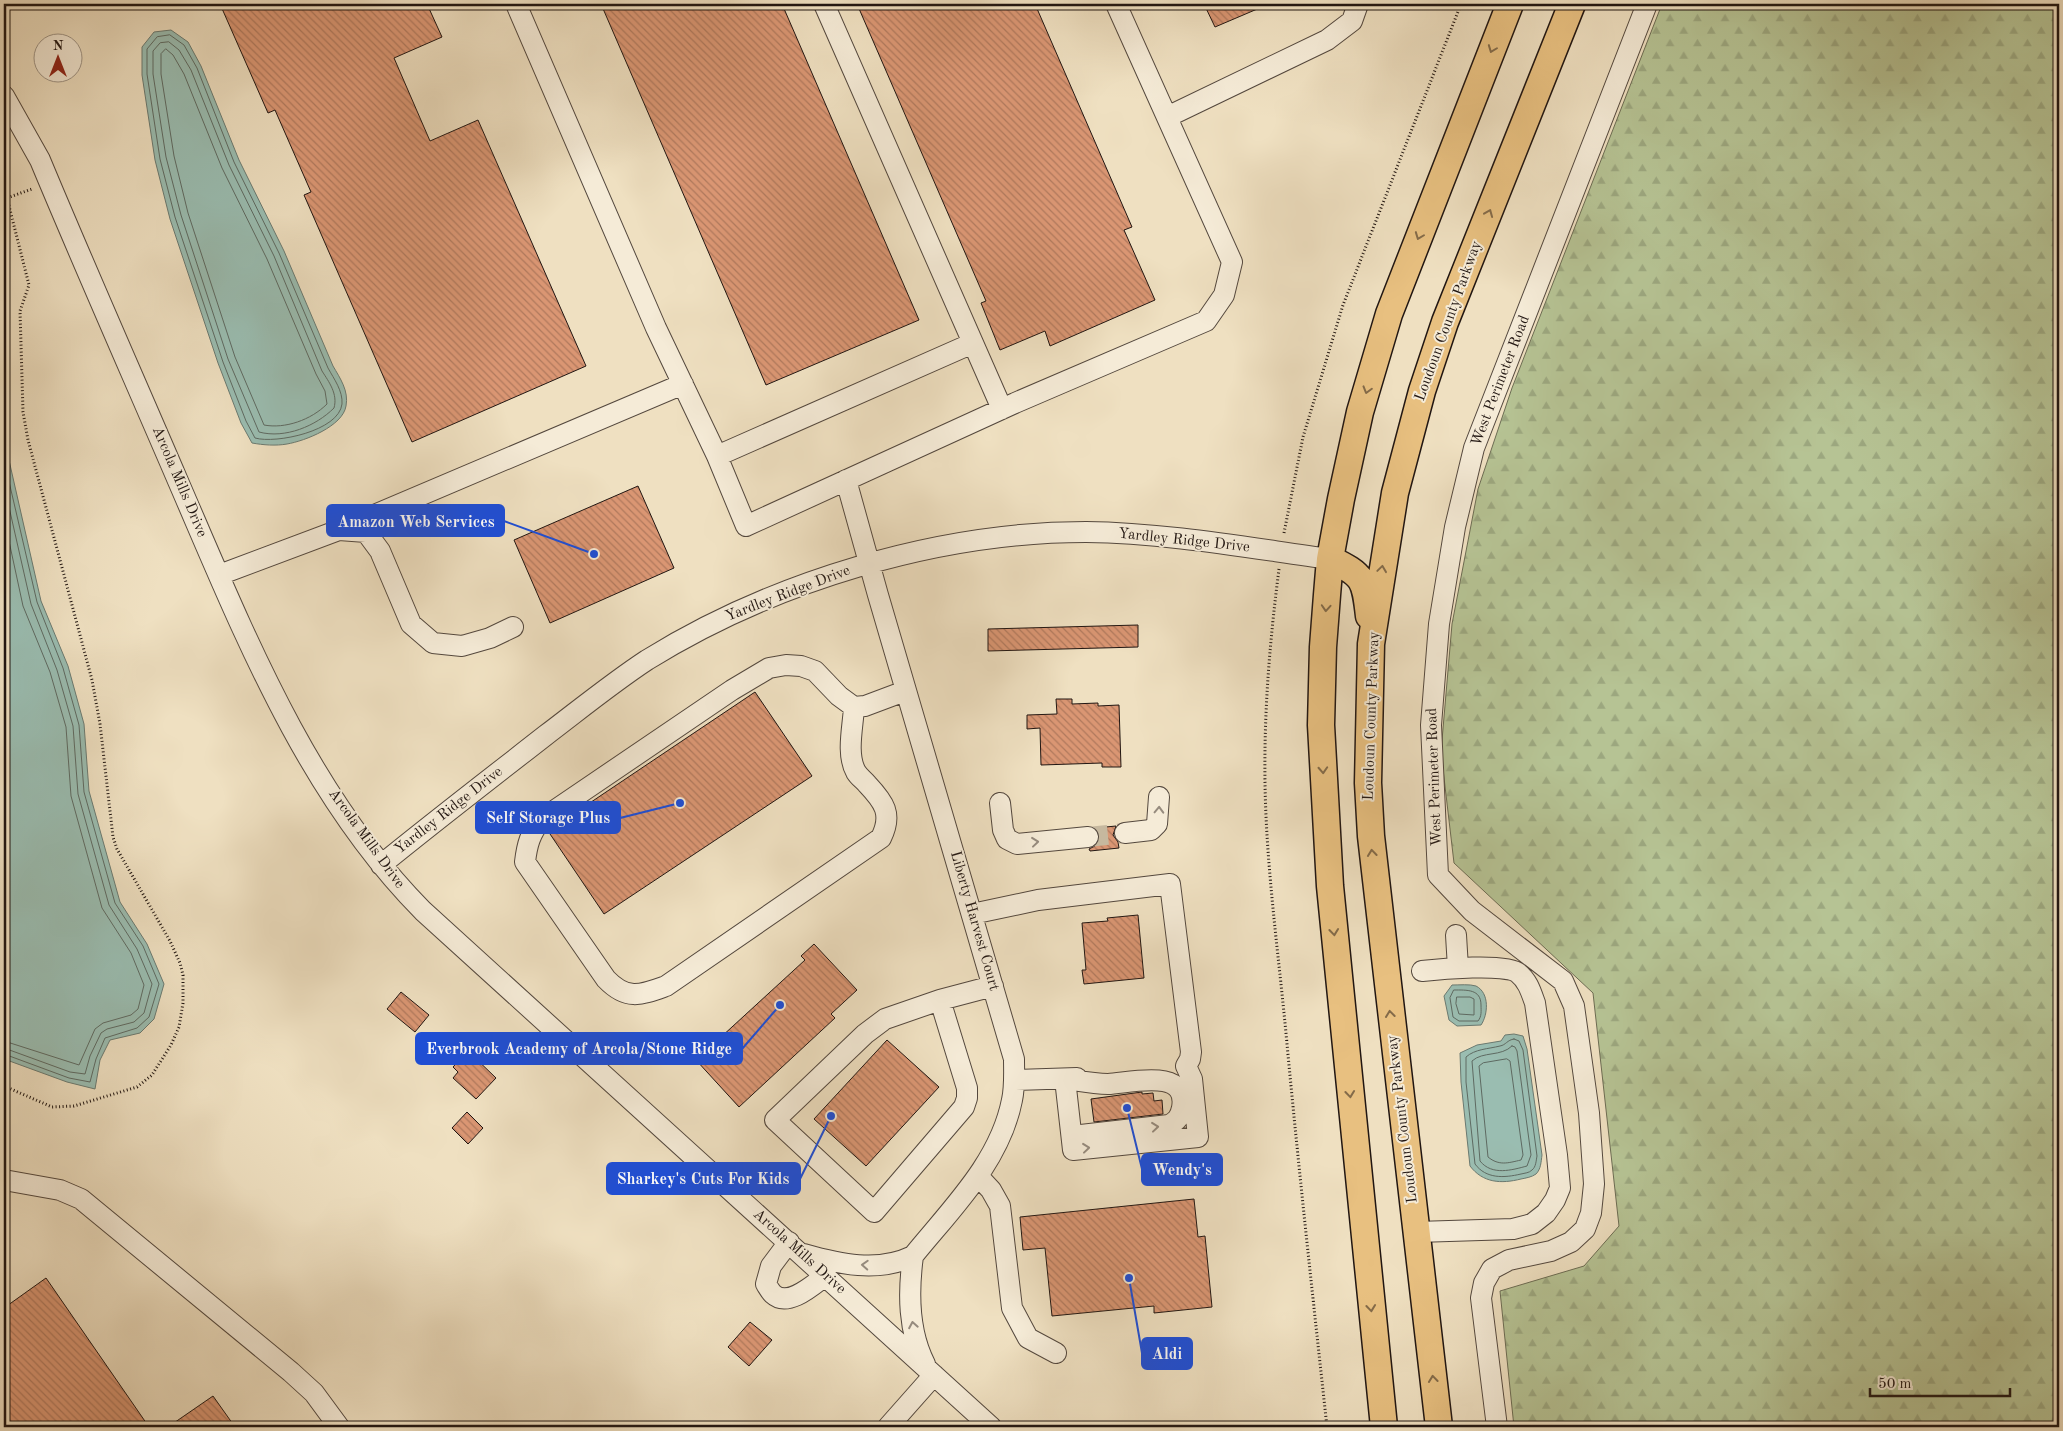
<svg xmlns="http://www.w3.org/2000/svg" width="2063" height="1431" viewBox="0 0 2063 1431" font-family="'Old Standard TT',serif">
<style>
.forest{fill:url(#forest-firs);stroke:#6c6c53}
.water{fill:#9abdb1;stroke:#6a7a71}
.lines{fill:none;stroke-linecap:round;stroke-linejoin:round}
.shore{stroke:#5e6a62;stroke-width:1}
.building{fill:url(#building-back-hatch);stroke:#211612}
.minor-tunnel{stroke:#c6b89e;stroke-width:20;stroke-dasharray:20 10;stroke-linecap:butt}
.minor-casing{stroke:#54483e;stroke-width:22}
.major-casing{stroke:#211612;stroke-width:29}
.path{stroke:#211612;stroke-width:3;stroke-dasharray:1 2.5;stroke-linecap:butt}
.minor{stroke:#f5ebd7;stroke-width:20}
.major{stroke:#e8c080;stroke-width:26}
.oneway{stroke:#846b49}
.oneway2{stroke:#968b7e}
.labels{text-anchor:middle;dominant-baseline:central;stroke-width:4;stroke-linejoin:round;paint-order:stroke}
.street-label{font-size:15px;fill:#211612;stroke:#f5ebd7}
.leader{fill:none;stroke:#1d4ed8;stroke-width:2}
.callout-dot{fill:#1d4ed8;stroke:#f5ebd7;stroke-width:2}
.callout{fill:#1d4ed8;stroke:#1d4ed8;stroke-width:2}
.callout-label{font-size:16px;text-anchor:middle;font-weight:bold;fill:#fff}
</style>
<defs>
<pattern id="forest-firs" width="22" height="20" patternUnits="userSpaceOnUse" patternTransform="scale(1.25)"><rect width="22" height="20" fill="#b6c394"/><path d="M5 1l3.5 6h-7zM16 11l3.5 6h-7z" fill="#9ca77f"/></pattern>
<pattern id="building-back-hatch" width="6" height="6" patternUnits="userSpaceOnUse" patternTransform="scale(1.25)"><rect width="6" height="6" fill="#da9673"/><path d="M-1 5l2 2M0 0l6 6M5-1l2 2" fill="none" stroke="#b0795d"/></pattern>
</defs>
<rect width="100%" height="100%" fill="#efe0c1"/>
<filter id="stains"><feTurbulence type="fractalNoise" baseFrequency=".004" numOctaves="4"/><feColorMatrix values="0 0 0 0 .2 0 0 0 0 .09 0 0 0 0 .02 0 0 0 .5 -.17"/></filter>
<radialGradient id="worn" r=".72"><stop offset=".6" stop-color="#630" stop-opacity="0"/><stop offset="1" stop-color="#630" stop-opacity=".3"/></radialGradient>
<path class="forest" d="M1662,4h397v1423h-545l-14,-136 84,-25 35,-40 -26,-233 -139,-130 -13,-111 11,-128 26,-135 34,-101z"/>
<path class="water" d="M171,30l17,12 13,24 38,94 45,91 49,115c7,12 16,25 13,40 -3,20 -41,35 -59,38 -11,2 -24,1 -35,-1l-11,-20 -23,-60 -48,-144 -15,-59 -13,-85v-28l12,-15z
M4,428l2,19 35,154 27,65 16,58 5,67 31,111 27,42 17,40 -10,35 -14,14 -30,7 -10,20 -5,29 -28,-7 -63,-23z
M1452,985c7,0 18,-1 24,1 14,7 12,29 5,39l-24,1 -8,-6 -5,-24z
M1514,1034l9,2 4,13 15,106c-1,7 -1,14 -6,19 -4,3 -10,4 -15,5 -20,5 -38,4 -51,-13l-9,-84 -1,-29 17,-8 24,-4 4,-6z"/>
<g class="lines">
<path class="shore" d="M170,35l14,10 13,23 37,94 45,91 49,115c6,11 15,23 14,36 -3,27 -66,40 -87,34l-9,-17 -23,-59 -48,-145 -15,-58 -13,-85v-25l10,-12z
M169,42l10,8 12,20 38,95 45,91 48,115c7,11 16,23 12,37 -18,18 -49,31 -75,24l-31,-73 -47,-144 -15,-58 -13,-83v-23l7,-8z
M166,49l7,6 11,19 38,94 45,91 49,115 9,17 2,13c-16,16 -42,25 -63,21l-29,-68 -47,-144 -14,-57 -13,-82v-20z
M4,460l33,142 26,66 16,57 5,67 31,111 28,43 16,38 -10,33 -12,11 -32,10 -9,21 -6,23 -21,-4 -65,-24
M4,485l27,119 26,66 16,56 5,68 31,111 28,44 15,35 -8,29 -10,9 -27,7 -6,4 -11,23 -5,18 -15,-2 -66,-24
M4,518l19,88 27,66 16,55 5,69 31,112 29,45 13,32 -6,24 -7,6 -28,8 -8,6 -16,36 -75,-24
M1454,990c13,0 27,-1 27,15 0,6 1,11 -3,16h-19l-6,-4 -3,-19z
M1457,997h13l4,2v16l-15,-1 -3,-10z
M1514,1039l5,2 4,9 14,106c-1,5 -1,11 -5,14 -3,3 -7,3 -11,4 -17,4 -35,5 -46,-10l-9,-82v-25c9,-8 22,-8 34,-11 6,-1 7,-6 14,-7z
M1512,1046l3,1 2,4 14,104 -4,11c-15,4 -35,10 -47,-5l-8,-100c11,-10 29,-4 40,-15z
M1507,1059l3,2 13,94 -2,5c-13,3 -22,6 -33,-3l-9,-91 4,-3z"/>
</g>
<path class="building" d="M220,4h207l15,33 -48,21 36,83 48,-21 108,246 -174,76 -108,-247 7,-3 -36,-82 -7,3z
M601,4h181l137,316 -153,65z
M857,4h178l97,223 -8,3 31,70 -105,46 -5,-15 -45,19 -19,-47 5,-2z
M1204,4h65l-54,23z
M638,486l36,82 -124,55 -36,-83z
M1138,625v22l-150,4v-22z
M755,692l57,84 -208,138 -56,-83z
M1056,699h16v5l26,-1v3l21,-1 2,62h-19v-4l-61,2 -1,-37 -13,1v-14l30,-1z
M1116,826l-3,9 5,7 1,6 -29,3 -1,-2 6,-3 4,-5 1,-6 -4,-7z
M1138,915l6,63 -60,6 -2,-14h4l-4,-47 26,-2 -1,-3z
M814,944l43,46 -26,24 4,4 -96,89 -43,-47 109,-100 -4,-4z
M401,992l28,23 -14,17 -28,-23z
M887,1040l52,47 -73,79 -52,-47z
M468,1051l28,27 -20,21 -23,-21 5,-6 -5,-5z
M1142,1092v2l11,-1 1,8 8,-1 1,14 -69,8 -3,-23z
M467,1112l16,16 -15,16 -16,-16z
M1194,1199l4,38 7,-1 7,71 -58,6v-7l-102,10 -7,-68 -22,2 -3,-33z
M46,1278l103,149h-145v-119z
M750,1322l22,18 -23,26 -21,-19z
M213,1396l22,31h-67z"/>
<g class="lines">
<path class="minor-tunnel" d="M1088,837l37,-4"/>
<g class="minor-casing">
<path id="minor" d="M516,4l140,324 61,128
M824,4l178,405
M4,96l36,64c45,108 92,214 138,321 65,150 128,312 245,430l568,516
M1167,117l160,-77 25,-19 6,-17
M973,343l-256,113 29,70 269,-123 191,-82 18,-26 8,-33 -116,-258
M339,530l344,-146
M219,575l120,-45 27,2 14,19 31,73 22,19 29,3 28,-8 23,-11
M854,707c-1,20 -8,47 2,65 3,5 8,8 11,12 17,18 26,30 14,54l-215,148c-25,9 -39,15 -60,-7l-81,-117c2,-17 5,-29 17,-43l190,-129 37,-22 17,-3 15,1 14,5 24,25 15,11 11,-1 40,-15
M1000,803l3,27 4,9 10,5 71,-7
M1125,833l26,-3 6,-6 2,-27
M381,865c54,-44 110,-87 165,-130 33,-25 66,-52 101,-75 126,-78 290,-128 439,-128 82,1 163,16 244,27
M972,914l66,-14 132,-16 21,168 -1,7 -4,7
M1456,935l2,33
M940,1000l27,88v10l-3,9 -90,105 -99,-92 90,-86 20,-15 55,-19 53,-14
M1065,1079l8,71 125,-13 -6,-58 -6,-13
M1065,1079c14,2 29,5 43,5 22,-1 81,-17 74,24 -2,9 -5,13 -13,17l-97,11
M1014,1080l63,-2
M978,1176l13,14 9,16 12,102 16,30 28,15
M4,1180l56,10 21,9 210,173 23,21 25,34
M1417,1232l96,-3 19,-5 14,-11 9,-13 5,-12 -3,-33 -22,-152c-4,-11 -7,-22 -17,-30 -11,-10 -79,-4 -96,-2
M789,1242l-18,24 -5,18c2,3 4,7 7,10 15,14 40,-9 52,-18
M804,1254c35,10 74,19 109,2 38,-47 87,-94 99,-156 3,-13 2,-28 2,-41l-136,-464 -32,-115
M913,1256c-5,37 -5,75 12,108
M888,1427l46,-52
M1497,1427l-16,-129 3,-15 8,-14 17,-9 42,-9 20,-9 14,-13 6,-16 3,-29 -5,-71 -15,-107 -11,-25 -91,-70 -34,-36 -7,-150 8,-101 16,-97 19,-79 173,-444"/>
</g>
<g class="major-casing">
<path id="major" d="M1330,559c34,16 35,21 39,57
M1384,1427l-54,-541 -9,-161 2,-78 4,-52 3,-36 11,-60 19,-87 29,-98 121,-310
M1439,1427l-68,-591 -3,-53 3,-139 24,-151 27,-102 23,-69 127,-318"/>
</g>
<path class="path" d="M4,199l28,-10
M1284,533l19,-96 40,-132 118,-301
M1279,569c-9,70 -15,140 -14,212 1,87 14,175 22,263 12,128 26,255 40,383
M4,1086l48,21 22,-1 63,-19 15,-12 19,-30 8,-18 4,-24v-28l-3,-12 -10,-22 -53,-92 -4,-12 -13,-113 -8,-44 -64,-240 -5,-28 -3,-101 9,-26 -22,-87"/>
<use href="#minor" class="minor"/>
<use href="#major" class="major"/>
</g>
<defs><path id="oneway-chevron" d="M-2-3.5L2.5 0L-2 3.5" fill="none" stroke-width="1.6" stroke-linecap="round" stroke-linejoin="round" transform="scale(1.25)"/></defs>
<g class="oneway">
<use href="#oneway-chevron" transform="translate(1492 49) rotate(111)"/>
<use href="#oneway-chevron" transform="translate(1489 213) rotate(-68)"/>
<use href="#oneway-chevron" transform="translate(1419 236) rotate(111)"/>
<use href="#oneway-chevron" transform="translate(1367 390) rotate(106)"/>
<use href="#oneway-chevron" transform="translate(1382 569) rotate(-82)"/>
<use href="#oneway-chevron" transform="translate(1326 608) rotate(94)"/>
<use href="#oneway-chevron" transform="translate(1323 770) rotate(87)"/>
<use href="#oneway-chevron" transform="translate(1372 853) rotate(-96)"/>
<use href="#oneway-chevron" transform="translate(1334 932) rotate(84)"/>
<use href="#oneway-chevron" transform="translate(1390 1014) rotate(-97)"/>
<use href="#oneway-chevron" transform="translate(1350 1094) rotate(84)"/>
<use href="#oneway-chevron" transform="translate(1371 1308) rotate(84)"/>
<use href="#oneway-chevron" transform="translate(1433 1379) rotate(-96)"/>
</g>
<g class="oneway2">
<use href="#oneway-chevron" transform="translate(1159 810) rotate(-88)"/>
<use href="#oneway-chevron" transform="translate(1035 842) rotate(-6)"/>
<use href="#oneway-chevron" transform="translate(1155 1127) rotate(-6)"/>
<use href="#oneway-chevron" transform="translate(1086 1148) rotate(-6)"/>
<use href="#oneway-chevron" transform="translate(865 1265) rotate(-177)"/>
<use href="#oneway-chevron" transform="translate(913 1325) rotate(-100)"/>
</g>
<g class="labels">
<g class="street-label">
<text transform="translate(1449 321) rotate(-70)">Loudoun County Parkway</text>
<text transform="translate(1501 381) rotate(-69)">West Perimeter Road</text>
<text transform="translate(179 482) rotate(67)">Arcola Mills Drive</text>
<text transform="translate(1184 541) rotate(6)">Yardley Ridge Drive</text>
<text transform="translate(788 594) rotate(-21)">Yardley Ridge Drive</text>
<text transform="translate(1372 716) rotate(-88)">Loudoun County Parkway</text>
<text transform="translate(1435 777) rotate(-92)">West Perimeter Road</text>
<text transform="translate(449 811) rotate(-38)">Yardley Ridge Drive</text>
<text transform="translate(366 839) rotate(54)">Arcola Mills Drive</text>
<text transform="translate(974 921) rotate(74)">Liberty Harvest Court</text>
<text transform="translate(1403 1119) rotate(-97)">Loudoun County Parkway</text>
<text transform="translate(799 1252) rotate(42)">Arcola Mills Drive</text>
</g>
</g>
<path class="leader" d="M594 554L504 521M680 803L620 818M780 1005L742 1049M1127 1108L1142 1169M831 1116L800 1179M1129 1278L1142 1353"/>
<g class="callout-dot">
<circle cx="594" cy="554" r="5"/>
<circle cx="680" cy="803" r="5"/>
<circle cx="780" cy="1005" r="5"/>
<circle cx="1127" cy="1108" r="5"/>
<circle cx="831" cy="1116" r="5"/>
<circle cx="1129" cy="1278" r="5"/>
</g>
<g class="callout">
<rect x="327" y="505" width="177" height="31" rx="5"/>
<rect x="476" y="802" width="144" height="31" rx="5"/>
<rect x="416" y="1033" width="326" height="31" rx="5"/>
<rect x="1142" y="1154" width="80" height="31" rx="5"/>
<rect x="607" y="1163" width="193" height="31" rx="5"/>
<rect x="1142" y="1338" width="50" height="31" rx="5"/>
</g>
<g class="callout-label">
<text x="416" y="527">Amazon Web Services</text>
<text x="548" y="823">Self Storage Plus</text>
<text x="579" y="1054">Everbrook Academy of Arcola/Stone Ridge</text>
<text x="1182" y="1175">Wendy's</text>
<text x="703" y="1184">Sharkey's Cuts For Kids</text>
<text x="1167" y="1359">Aldi</text>
</g>
<rect width="2063" height="1431" fill="none" stroke="#efe0c1" stroke-width="20"/>
<rect x="5" y="5" width="2053" height="1421" fill="none" stroke="#211612" stroke-width="2.5"/>
<rect x="10" y="10" width="2043" height="1411" fill="none" stroke="#211612"/>
<g transform="translate(58 58)"><circle r="24" fill="#f5ebd7" stroke="#a09688"/>
<path d="M0-4L9 19L0 12L-9 19Z" fill="#8f2418"/>
<text y="-8" font-size="14" font-weight="bold" text-anchor="middle" fill="#211612">N</text>
</g>
<path d="M1870 1388v8h140v-8" fill="none" stroke="#211612" stroke-width="2.5"/>
<text x="1878" y="1388" font-size="15" fill="#211612" stroke="#f5ebd7" stroke-width="4" paint-order="stroke">50 m</text>
<rect width="100%" height="100%" filter="url(#stains)"/>
<rect width="100%" height="100%" fill="url(#worn)"/>
</svg>
